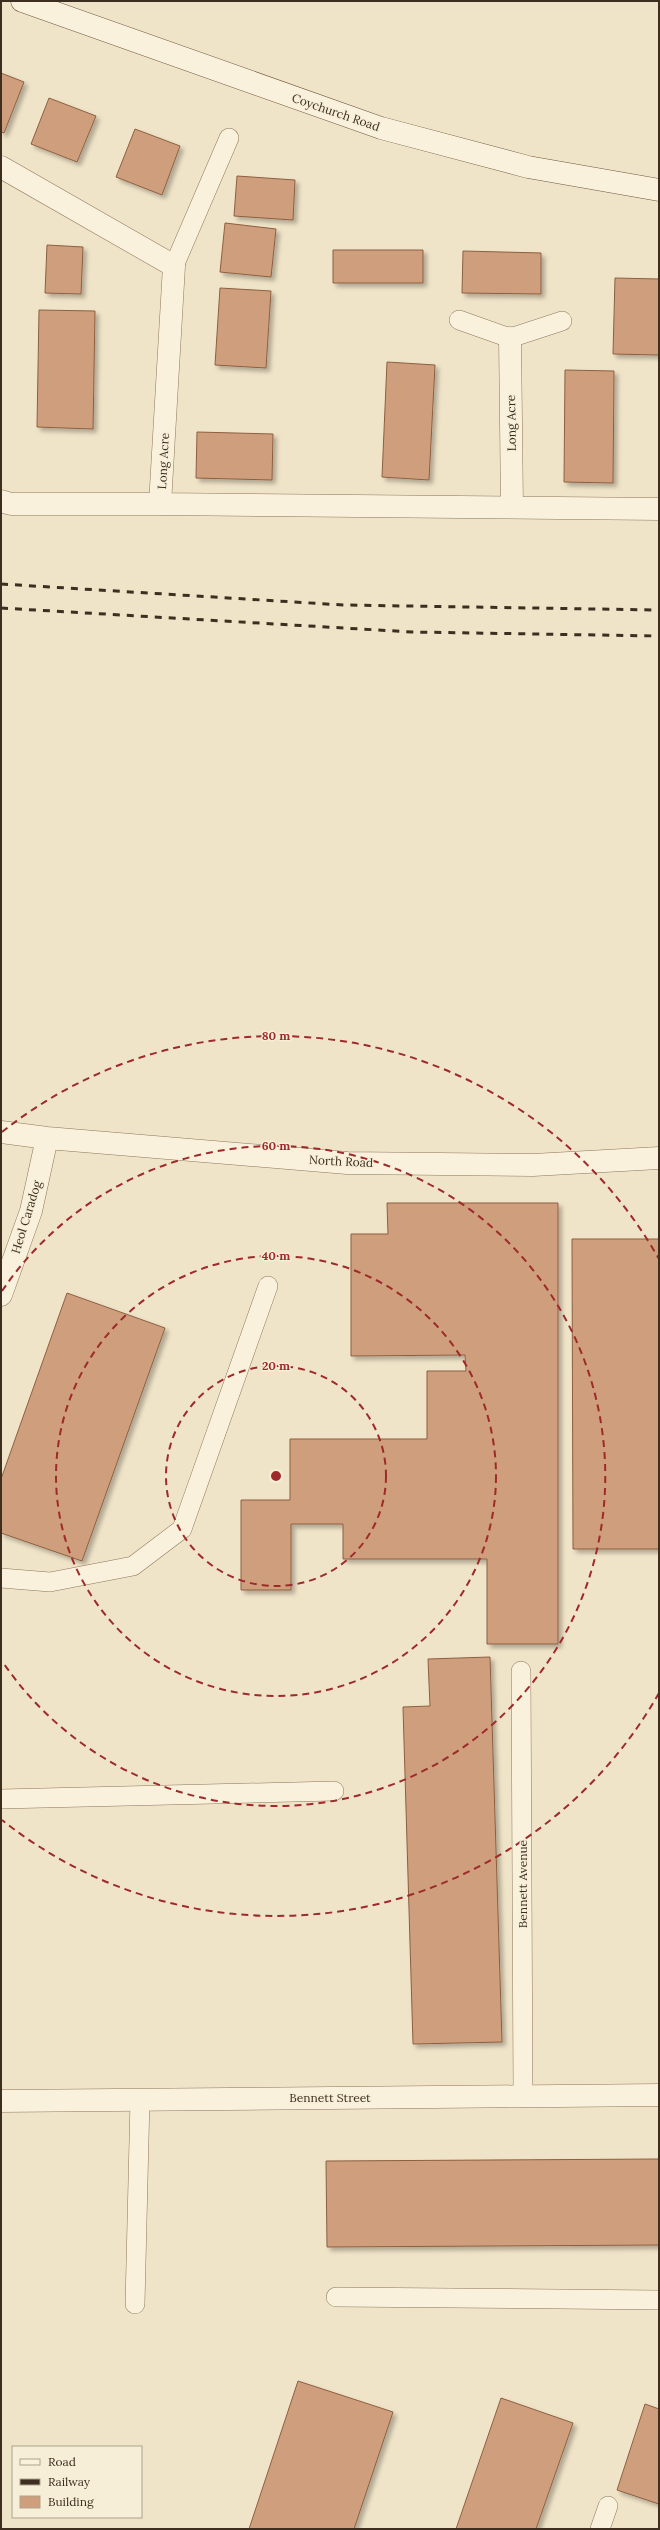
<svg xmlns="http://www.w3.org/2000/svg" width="660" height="2530" viewBox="0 0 660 2530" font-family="Lora,serif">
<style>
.building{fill:#cf9f7d;stroke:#8d5f41;filter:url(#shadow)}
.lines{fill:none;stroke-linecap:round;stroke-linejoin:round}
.lane-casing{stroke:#8d765c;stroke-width:20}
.street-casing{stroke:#8d765c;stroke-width:23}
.secondary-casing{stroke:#6f573f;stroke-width:23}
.lane{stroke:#faf1dc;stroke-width:19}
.street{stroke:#faf1dc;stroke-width:22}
.secondary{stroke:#faf1dc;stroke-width:22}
.rail{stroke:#3d2e20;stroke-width:3;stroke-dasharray:7 7;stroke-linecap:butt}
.ring{fill:none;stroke:#9e2a2b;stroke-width:2;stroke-dasharray:7 5}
.labels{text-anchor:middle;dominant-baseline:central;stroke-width:3;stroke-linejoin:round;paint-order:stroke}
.street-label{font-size:12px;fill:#3d2e20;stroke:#f7eed8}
.centre{fill:#9e2a2b;stroke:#f7eed8;stroke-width:2}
.ring-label{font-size:12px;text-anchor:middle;font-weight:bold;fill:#9e2a2b;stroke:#f7eed8;stroke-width:3;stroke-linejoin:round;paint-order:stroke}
</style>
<defs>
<filter id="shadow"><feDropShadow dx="3.5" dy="3.5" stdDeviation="2" flood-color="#0004"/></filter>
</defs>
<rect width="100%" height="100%" fill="#f0e4c8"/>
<path class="building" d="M1,73l23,9 -20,51 -3,-1z
M49,98l47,18 -19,46 -46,-18z
M135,129l45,17 -18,49 -46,-18z
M237,176l58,4 -2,40 -59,-4z
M225,223l51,6 -5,48 -51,-5z
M47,245l36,2 -2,47 -36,-1z
M333,250h90v33h-90z
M463,251l78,2v41l-79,-1z
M615,278l44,1v76l-46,-1z
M220,288l51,3 -5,77 -51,-3z
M39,310l56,1 -2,118 -56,-2z
M387,362l48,3 -6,115 -47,-3z
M565,370l49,1 -1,112 -49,-1z
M197,432l76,2 -1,46 -76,-2z
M387,1203h171v441h-71v-85h-144v-35h-52v66h-50v-90h49v-61h137v-68h39l-1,-16 -114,1v-122h37z
M572,1239h87v310h-86z
M67,1293l98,35 -83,233 -81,-28v-54z
M490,1657l12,385 -89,2 -10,-337 27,-1 -2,-47z
M659,2159v86l-332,2 -1,-86z
M298,2381l95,31 -39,117h-105z
M501,2398l72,25 -37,106h-80z
M645,2404l14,5v95l-42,-14z"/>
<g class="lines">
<g class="lane-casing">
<path id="lane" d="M174,266l55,-128
M459,320l51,18 52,-17
M1,1578l49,4 83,-16 49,-37 86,-243
M521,1671l2,425
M1,1799l333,-8
M336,2297l323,3
M135,2304l5,-205
M600,2529l8,-23"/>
</g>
<g class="street-casing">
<path id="street" d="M1,167l173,99 -14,238 499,5
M510,338l2,169
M1,501l10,3h149
M1,1132l46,6 300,25 186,2 126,-7
M1,1295l30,-84 16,-73
M1,2101l658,-6"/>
</g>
<g class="secondary-casing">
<path id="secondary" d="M22,1l359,127 147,39 131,23"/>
</g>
<use href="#lane" class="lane"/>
<use href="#street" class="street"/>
<use href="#secondary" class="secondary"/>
<path class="rail" d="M1,584l342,21 316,5
M1,608l411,24 247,4"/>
</g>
<g class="ring">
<circle cx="276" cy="1476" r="110"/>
<circle cx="276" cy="1476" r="220"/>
<path d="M2 1291A330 330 0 1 1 2 1661"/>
<path d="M659 1693A440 440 0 0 1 2 1820M2 1132A440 440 0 0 1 659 1259"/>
</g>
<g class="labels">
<g class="street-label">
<text transform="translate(336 112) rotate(19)">Coychurch Road</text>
<text transform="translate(511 423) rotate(-91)">Long Acre</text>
<text transform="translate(163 461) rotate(-87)">Long Acre</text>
<text transform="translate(341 1161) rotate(3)">North Road</text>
<text transform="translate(26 1217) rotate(-73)">Heol Caradog</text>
<text transform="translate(522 1884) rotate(-90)">Bennett Avenue</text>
<text x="330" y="2097">Bennett Street</text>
</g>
</g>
<circle cx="276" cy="1476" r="6" class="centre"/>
<g class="ring-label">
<text x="276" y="1040">80 m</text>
<text x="276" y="1150">60 m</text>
<text x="276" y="1260">40 m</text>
<text x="276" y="1370">20 m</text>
</g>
<rect width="660" height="2530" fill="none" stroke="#3d2e20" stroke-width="4"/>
<rect x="12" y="2446" width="130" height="72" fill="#f7eed8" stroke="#ada18e"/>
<rect x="20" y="2459" width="20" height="6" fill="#faf1dc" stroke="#ada18e"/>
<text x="48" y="2466" font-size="12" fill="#3d2e20">Road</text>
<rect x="20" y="2479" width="20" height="6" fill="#3d2e20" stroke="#ada18e"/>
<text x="48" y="2486" font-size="12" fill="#3d2e20">Railway</text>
<rect x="20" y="2496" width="20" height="12" fill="#cf9f7d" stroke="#ada18e"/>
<text x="48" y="2506" font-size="12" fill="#3d2e20">Building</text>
</svg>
